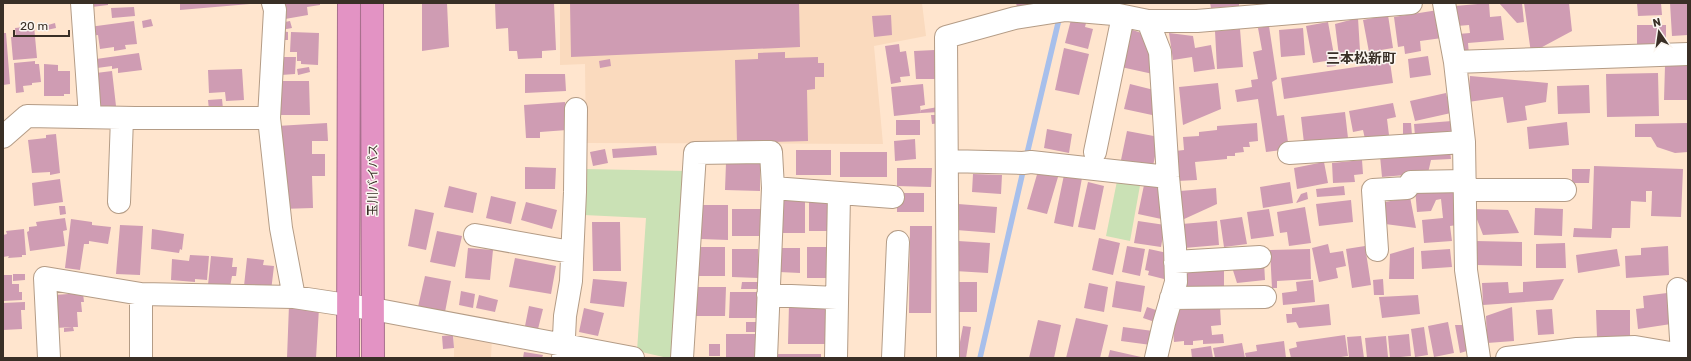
<svg xmlns="http://www.w3.org/2000/svg" width="1691" height="361" viewBox="0 0 1691 361" font-family="Rubik,'Noto Sans JP',sans-serif">
<style>
.built{fill:#fadabe}
.green{fill:#cae1b5}
.lines{fill:none;stroke-linecap:round;stroke-linejoin:round}
.stream{stroke:#a7bfeb;stroke-width:5.5}
.building{fill:#cf9cb3}
.minor-casing{stroke:#b49c86;stroke-width:24}
.highway-casing{stroke:#a8708d;stroke-width:24}
.minor{stroke:#fff;stroke-width:22}
.highway{stroke:#e393c4;stroke-width:22}
.labels{text-anchor:middle;dominant-baseline:central;stroke-width:3;stroke-linejoin:round;paint-order:stroke}
.street-label{font-size:12px;fill:#392f26;stroke:#fbf6f1}
.quarter-label{font-size:14px;font-weight:bold;fill:#392f26;stroke:#fbf6f1}
</style>
<rect width="100%" height="100%" fill="#ffe5ce"/>
<path class="built" d="M560,3h362l4,33 -52,10 9,98 -297,-1 -1,-79 -25,1z
M454,328l38,9 -1,21h-37z"/>
<path class="green" d="M583,169l105,2 -11,187h-9l-31,-7 9,-133 -62,-3z
M1118,176l23,4 -11,61 -24,-5z"/>
<g class="lines">
<path class="stream" d="M1026,158l34,-143
M980,358l44,-191"/>
</g>
<path class="building" d="M84,3h24v2l-24,3z
M180,3h70v1l-70,6z
M278,3h42v2l-13,2 1,8 -23,4z
M422,3h25l2,44 -27,4z
M495,3h59l2,47 -14,1v7l-24,1 -1,-8h-8l-1,-23 -12,1z
M570,3h229l1,44 -229,10z
M1016,3h22l1,4h-22z
M1210,3h29v3l-28,2z
M1489,3l1,14 11,-1 3,24 -36,3 1,12 -9,1 -2,-22 12,-1 -1,-8 -12,1 -2,-20z
M1499,3h23l2,19 -7,1z
M1524,3h45l3,28 -41,22z
M1637,3h24l1,12 -24,1z
M1670,3h18v32l-16,1z
M134,7l1,9 -23,2 -1,-10z
M1438,10l4,28 -22,3 1,10 -16,3 -1,-8 -6,1 -4,-30z
M1073,12l15,3 -3,12 8,2 -5,20 -23,-6z
M891,15l1,20 -18,2 -2,-21z
M1388,15l5,33 -24,4 -6,-32z
M1358,18l2,33 -16,4 2,8 -6,1 -5,-40z
M151,19l2,7 -10,2 -1,-7z
M134,21l3,23 -12,1 1,4 -12,2v-4l-14,2 -2,-14 -8,1 -1,-9z
M290,21l2,7 -11,2 -1,-7z
M1328,22l8,44 -9,1 -1,-6 -13,2 -7,-37z
M48,23v2l7,-2 1,5 -14,3 -1,-7z
M1637,25h29v22h-29z
M34,26l3,32 -24,2 -2,-23h5l-1,-9z
M1269,26l8,53 -5,3 5,34 7,-1 5,34 -23,3 -8,-53 -21,3 -2,-12 17,-3 -1,-7 7,-1 -5,-27 9,-2 -4,-22z
M1127,28l23,8 3,38 -32,-7z
M1303,28l2,27 -24,2 -2,-27z
M1240,29l3,38 -26,2 -2,-38z
M281,31l7,1v8h-3l-1,4h-4z
M291,32l28,1 -1,32 -17,-1v-3h-4v-9h-7z
M3,33h3l4,51 -7,1z
M1169,33l24,3 2,12 16,-3 4,24 -21,3 -2,-15 -19,3z
M899,44l1,8 6,-1 4,25 -10,1 1,5 -10,2 -6,-38z
M1064,48l25,6 -10,41 -24,-5z
M935,50l1,29h-20l-2,-28z
M785,52v6l33,-1v6h6v14h-9v12l-8,1 1,51 -71,2 -2,-83 23,-1v-6z
M139,53l3,17 -24,3v-5l-6,1v-3l-15,2 -1,-9z
M1428,56l3,19 -21,3 -2,-19z
M282,57h14l-1,17 -14,1z
M610,59l1,7 -11,2 -1,-7z
M35,61v3h4l2,18 -9,1v2l-9,1 1,6 -8,1 -2,-30z
M1390,62l3,21 -109,16 -3,-21z
M44,64l14,1v6h12v23h-6v2h-20z
M1665,66h23v34h-24z
M309,67l1,5 -12,3 -1,-6z
M242,69l2,31 -18,1 -1,-9 -16,1 -1,-23z
M112,71l4,35 -11,2v-2h-5l-4,-33z
M1658,73l1,43 -52,1 -1,-43z
M525,74h40l1,17 -41,2z
M1470,76l78,7 -2,19 -21,4 2,14 -20,3 -4,-26 -35,5z
M276,81h33l1,34h-35z
M1218,83l3,26 -38,16 -4,-38z
M923,84l2,21 -5,1 1,7 -27,3 -3,-29z
M1130,84l28,7 -6,24 -28,-6z
M1589,85l1,28 -32,1 -1,-28z
M1446,93l5,20 -36,8 -5,-20z
M222,99l1,10 -14,1 -1,-10z
M565,102l2,28 -27,2v6h-14l-2,-33z
M1393,103l3,14 -9,2 2,16 -24,4 -2,-9 -10,2 -4,-21z
M938,107l1,5 -18,1v-3z
M1345,112l3,26 -44,5 -3,-26z
M931,115h9v8l-8,1z
M896,120h24v15h-24z
M1452,121l1,12 -38,3 -1,-12z
M1567,122l2,23 -40,4 -2,-22z
M327,123l1,18h-16v13h13v22h-13l1,32 -32,1 -4,-83z
M1257,123l1,18 -9,1 1,5h-7l1,5 -9,1v3h-8v3l-32,3 2,18 -20,1 -2,-30 9,-1 -1,-13 16,-1v-4l18,-2v-4z
M1403,123h8l1,12h-9z
M1688,123v29l-13,1 -18,-6 -6,-10h-16v-13z
M1047,129l25,5 -3,19 -25,-5z
M1127,131l32,6 -6,29 -32,-6z
M56,134l4,39 -10,2v-3l-18,1 -4,-33 18,-2v-3z
M915,139l1,20 -21,2 -1,-20z
M656,146l1,9 -44,3 -1,-9z
M605,149l3,14 -15,3 -3,-14z
M796,150h35v25h-35z
M1450,150l1,9 -20,1 -3,13 -46,4 -2,-21z
M840,152h47v25h-47z
M1362,160l1,14 -9,1 1,7 -22,1 -1,-20z
M1324,162l4,21 -31,6 -3,-21z
M726,163l34,1v27l-35,-1z
M1594,166l89,3 -2,48 -30,-1 1,-25h-6v11l-15,-1 -1,27h-18l-1,10 -38,-1 1,-9 18,1z
M525,167l31,1 -1,21h-30z
M897,168h35l-1,19 -34,-1z
M1572,169h18l-1,14h-17z
M1038,171l20,6 -11,37 -20,-5z
M973,174l29,1 -1,19 -29,-2z
M1064,175l18,3 -9,49 -19,-4z
M60,179l3,23 -29,4 -2,-23z
M1088,182l16,4 -9,44 -17,-3z
M1290,182l3,21 -30,5 -3,-21z
M1144,185l18,3 4,32 -28,-6z
M449,186l28,7 -4,20 -29,-6z
M1344,186l1,9 -28,2 -1,-8z
M1216,188l1,16 -35,16 -2,-29z
M1415,188l39,4 3,33 -7,1 2,15 -28,2 -2,-23 21,-2 -2,-19 -5,1 -5,11 -14,1z
M1307,192l1,7 -12,4 5,-9z
M897,193h27v19h-27z
M491,196l25,6 -5,22 -25,-6z
M1410,197l6,31 -31,-4 -4,-21z
M1351,200l2,22 -34,4 -3,-22z
M780,201h25v32h-26z
M526,202l31,8 -5,19 -31,-9z
M809,202h22v29h-22z
M958,204l39,3 -2,26 -39,-3z
M702,205h26v35l-27,-1z
M59,206h6l1,8 -6,1z
M1305,207l6,36 -22,3 -2,-14 -7,1 -3,-21z
M1535,208l28,1 -1,27 -28,-1z
M415,209l19,4 -8,37 -18,-4z
M732,209h29l-1,27h-28z
M1269,209l5,27 -23,3 -4,-27z
M1473,209l35,1 11,23 -36,2z
M1242,217l5,27 -23,3 -4,-27z
M65,218l2,12 -4,1 2,15 -35,5 -3,-19 2,-1v-4l8,-1 -1,-4z
M71,219l21,3v3l19,2 -3,17 -19,-3v3h-5l-4,26 -15,-2z
M1138,221l27,4 -4,22 -27,-4z
M1217,221l2,24 -35,3 -2,-24z
M592,222h28l1,49h-28z
M120,225l23,1 -3,49 -24,-1z
M910,226h22l-1,87h-22z
M24,229l2,26h-4v2l-14,1 1,-2 -6,1v-22l4,-1 -1,-3z
M152,229l32,5 -2,16 -2,-1 -1,4 -28,-4z
M437,231l25,5 -7,31 -25,-5z
M1099,238l21,5 -7,32 -21,-5z
M958,241l32,2 -2,30 -33,-2z
M1476,241l46,1v24l-46,-1z
M1565,243l1,25h-30v-24z
M1328,244l2,9 13,-2 3,15 -10,2 2,10 -19,4 -7,-34z
M1127,246l18,3 -5,27 -18,-4z
M1365,246l6,39 -19,3 -6,-39z
M1668,246l1,29 -43,3 -1,-22 16,-1v-7z
M696,247h29v29h-29z
M807,247h24l-1,31h-23z
M1414,247v32h-25l1,-25z
M468,248l25,2 -3,30 -25,-2z
M779,248h21v25l-21,-1z
M732,249h26v29l-26,-1z
M1149,249l23,5 -4,26 -20,-5 1,-4 -4,-1z
M1310,249l1,30 -34,2v7h-5l-2,-38z
M1450,249l2,18 -30,2 -1,-18z
M1617,249l3,17 -42,7 -2,-18z
M190,255l19,1 -2,24 -12,-1v3l-24,-2 1,-21 17,2z
M211,256l22,2 -1,9h5l-1,9h-4l-2,11 -22,-2z
M247,258l17,2 -1,5 11,1 -3,25 -27,-5z
M515,258l41,8 -5,28 -42,-7z
M1264,262l1,18 -28,3 -6,-19z
M1224,264v22l-41,2 -1,-22z
M13,274h12v6l-12,1z
M3,275h9v9h7v8h3v8l-19,1z
M425,276l26,5 -6,31 -27,-5z
M593,279l34,3 -3,25 -34,-4z
M1383,279l1,16h-10l-1,-15z
M1564,279l-11,21 -70,5 -1,-22 26,-1 1,11 14,-1v-10z
M1313,280l2,22 -32,3 -1,-12 15,-2 -1,-9z
M1116,281l29,5 -4,26 -29,-5z
M742,282h20v7h-21z
M959,282h18v30h-19z
M1089,283l19,4 -4,25 -20,-4z
M696,287h30l-1,29h-30z
M461,291l14,3 -2,14 -14,-3z
M730,292h29v26h-30z
M83,293l1,9h-3l1,10h-5l1,15h-5l1,4 -10,1v-4l8,-1 -16,1 -2,-33z
M1667,293l4,31 -33,5 -2,-20 8,-1 -1,-12z
M479,295l19,5 -3,12 -19,-4z
M1418,295l2,19 -38,4 -3,-21z
M25,302v8h-4l1,19 -19,1v-27z
M789,304l38,1 -1,39h-38z
M1329,304l2,21 -32,3 -3,-6 -9,1 -1,-9h6v-6z
M289,305l30,3 -3,50h-29z
M529,306l14,3 -5,20 -13,-3z
M1147,307l12,4 -4,11 -12,-4z
M1220,307l1,18 -10,1 1,9 11,-1 1,9 -21,1v-4l-10,1v4h-9v-4l-10,1 -2,-23 3,-9z
M1512,307l2,34 -27,2 -1,-27z
M584,308l20,5 -6,23 -19,-4z
M1552,309l2,25 -16,1 -2,-25z
M1596,310h34v28h-33z
M1076,318l32,7 -8,33h-34z
M1038,320l23,5 -7,33h-25z
M746,322h13v10h-13z
M1448,322l6,31 -20,4 -6,-31z
M1455,325h8l4,26 -7,2z
M963,326l8,1 -5,31h-9z
M1123,327l30,4 -2,14 -30,-4z
M1424,327l4,28 -13,2 -4,-28z
M726,334h31v24h-31z
M1409,334l2,22 -21,2 -2,-22z
M453,335l1,13 -11,1 -1,-13z
M1345,335l3,21 -14,2h-43l-2,-9 8,-2 -1,-5z
M1361,336l3,22h-15l-2,-21z
M1386,336l2,21 -21,1 -2,-20z
M1284,341l2,17h-40l-1,-5 12,-2 -1,-6z
M1242,343l3,15h-30l-2,-10z
M709,344h11v12h-11z
M1211,346l2,12h-21l-1,-9z
M1110,350l31,7v1h-33z
M524,352l19,3 -1,3h-19z
M775,354h46v4h-46z"/>
<g class="lines">
<g class="minor-casing">
<path id="minor" d="M82,3l8,114
M273,3l2,7 -6,108 12,110 13,69 79,12 260,49
M1444,3l11,59 9,80 2,128 13,88
M1148,21h49l214,-18
M1455,62l233,-8
M3,137l24,-21 108,2h134
M1095,152l28,-136
M1289,153l175,-11
M947,161l76,2 8,-1 137,15
M773,188l120,9
M1465,190h100
M119,202l3,-84
M475,235l96,17
M1377,250l-4,-60 34,-2 4,-6 54,-1
M1175,262l85,-5
M1678,289l4,66
M141,294v64
M768,295l69,3
M1171,298l94,-1
M49,358l-4,-80 96,16 153,3
M563,358l2,-42 6,-35 4,-89 1,-83
M682,358l13,-205 76,-1 2,36 -7,170
M836,358l3,-165
M893,358l5,-116
M948,358l-2,-321 69,-19 51,-8 48,4 34,7 12,31 8,125 7,70 1,35 -12,41 -8,35
M1507,358l70,-9 58,-2 53,9"/>
</g>
<g class="highway-casing">
<path id="highway" d="M372,3l1,355
M348,358l1,-355"/>
</g>
<use href="#minor" class="minor"/>
<use href="#highway" class="highway"/>
</g>
<g class="labels">
<g class="street-label">
<text transform="translate(373 180) rotate(-90)">玉川バイパス</text>
</g>
<g class="quarter-label">
<text x="1361" y="58">三本松新町</text>
</g>
</g>
<rect width="1691" height="361" fill="none" stroke="#392f26" stroke-width="8"/>
<g transform="translate(1659 32) rotate(347)" stroke="#fbf6f1" stroke-width="3" paint-order="stroke">
<path d="M0-3L7 15L0 10L-7 15Z" fill="#392f26"/>
<text y="-6" font-size="11" font-weight="bold" text-anchor="middle" fill="#392f26">N</text>
</g>
<path d="M14 30v6h55v-6" fill="none" stroke="#392f26" stroke-width="2"/>
<text x="20" y="30" font-size="12" fill="#392f26" stroke="#fbf6f1" stroke-width="3" paint-order="stroke">20 m</text>
</svg>
